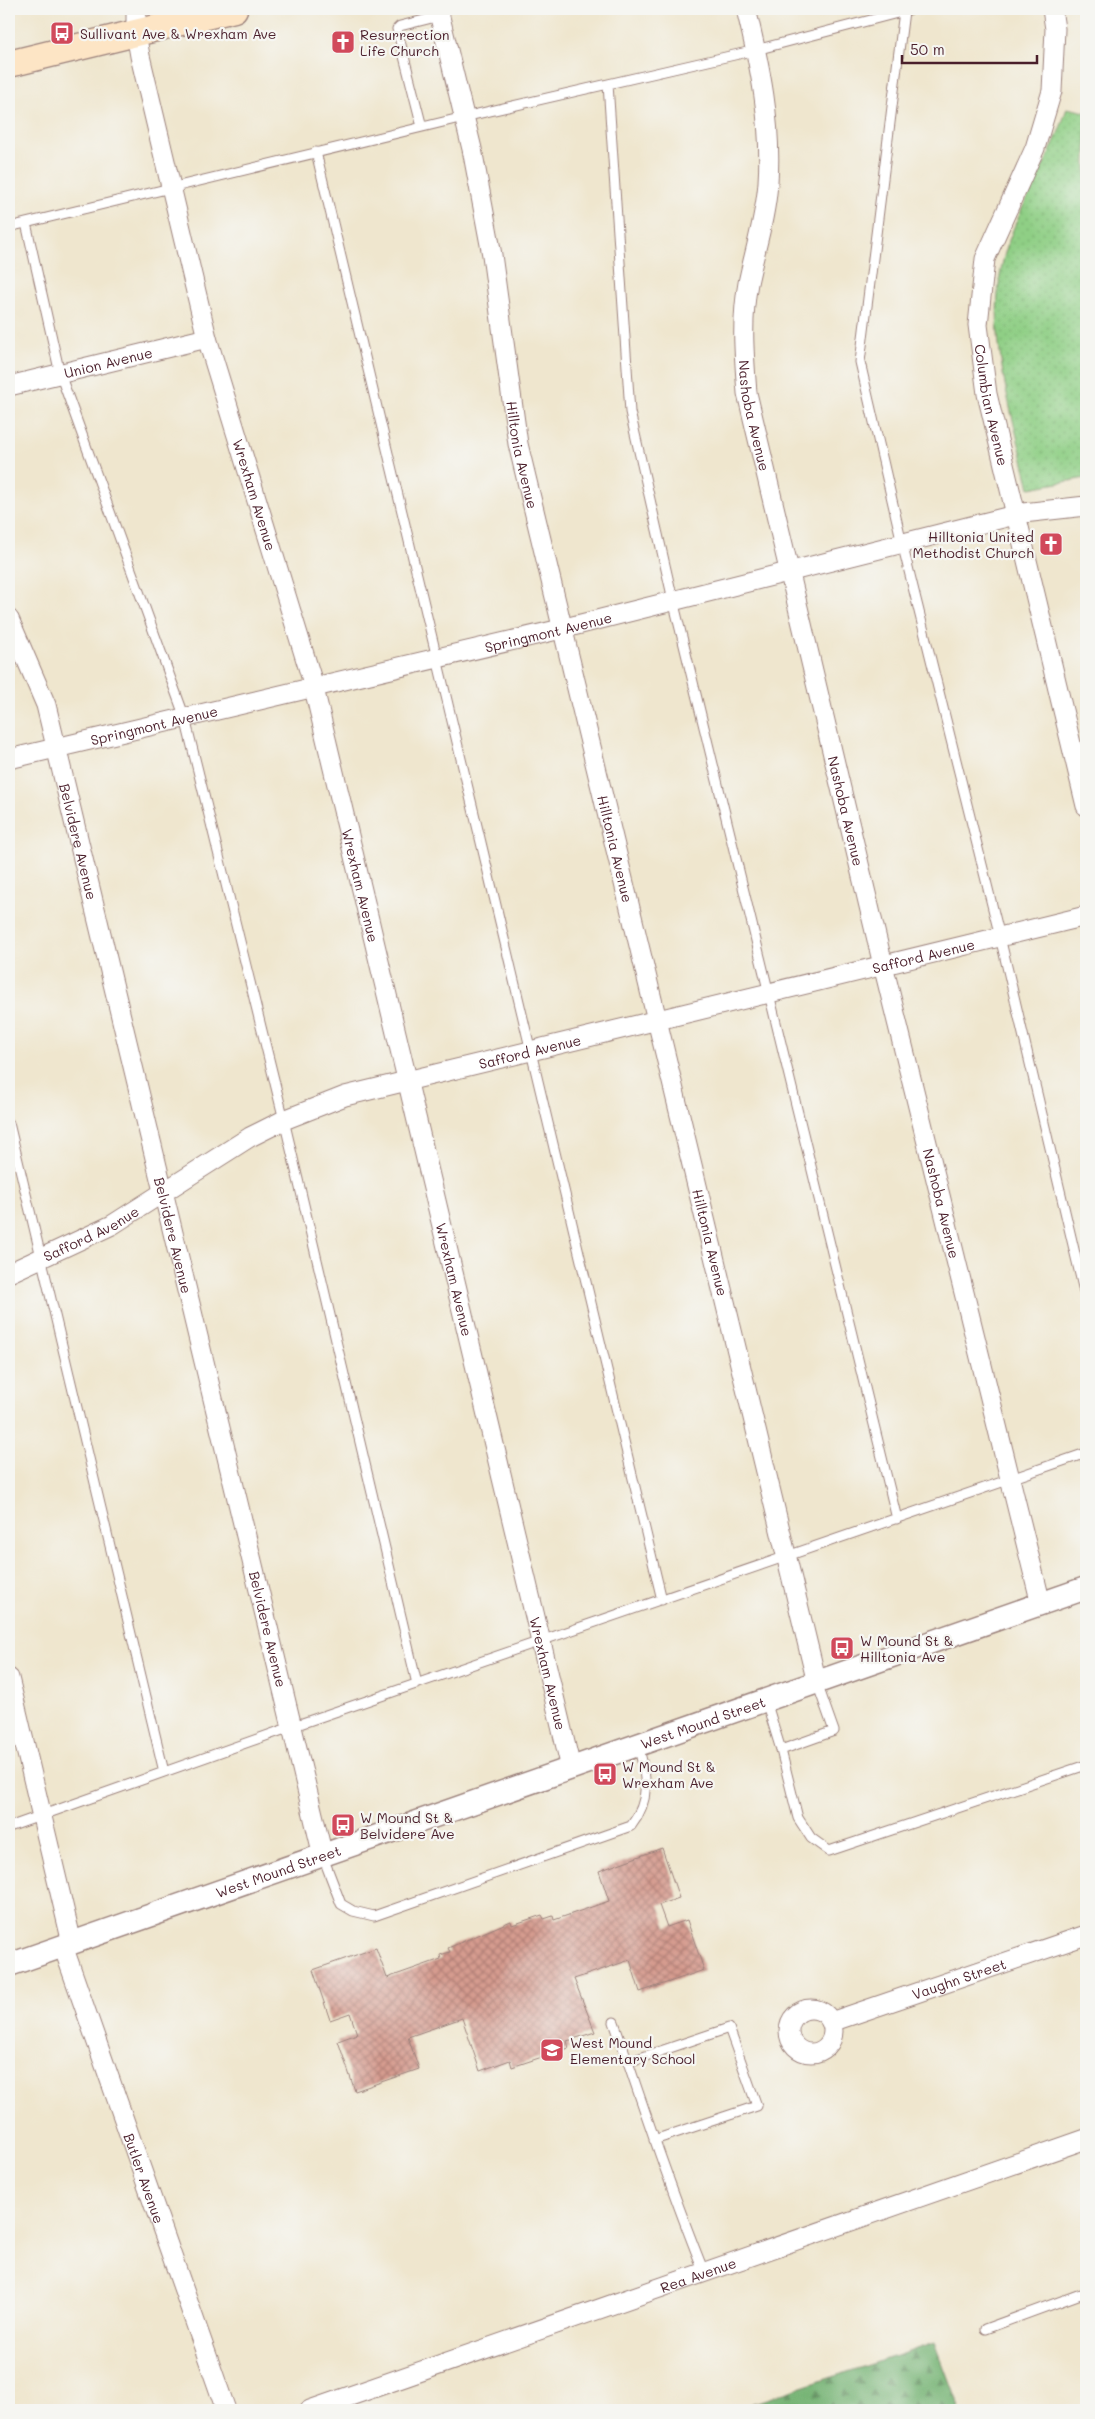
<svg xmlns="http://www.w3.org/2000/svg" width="1095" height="2419" viewBox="0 0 1095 2419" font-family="Mali,sans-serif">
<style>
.forest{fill:url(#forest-firs);stroke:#5e684e}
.park{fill:url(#park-dots);stroke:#6c7758}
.building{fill:url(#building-cross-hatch)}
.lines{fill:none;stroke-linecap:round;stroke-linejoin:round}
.service-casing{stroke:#9c827c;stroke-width:11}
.minor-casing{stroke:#9c827c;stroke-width:21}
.tertiary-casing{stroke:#9c827c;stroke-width:25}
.secondary-casing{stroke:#9c827c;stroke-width:29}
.service{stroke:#fff;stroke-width:9}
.minor{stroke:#fff;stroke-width:19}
.tertiary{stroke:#fff;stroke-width:22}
.secondary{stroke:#fde5c5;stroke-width:26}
.labels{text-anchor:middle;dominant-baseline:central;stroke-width:4.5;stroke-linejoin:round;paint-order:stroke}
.poi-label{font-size:14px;fill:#4a1f2b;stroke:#f6f6f2;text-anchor:start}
.street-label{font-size:14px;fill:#4a1f2b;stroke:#f6f6f2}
</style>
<defs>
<pattern id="forest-firs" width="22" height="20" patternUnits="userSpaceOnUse" patternTransform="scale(1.25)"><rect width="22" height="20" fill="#73b272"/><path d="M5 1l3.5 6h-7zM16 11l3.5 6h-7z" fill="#60905e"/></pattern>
<pattern id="park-dots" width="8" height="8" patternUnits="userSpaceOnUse" patternTransform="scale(1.25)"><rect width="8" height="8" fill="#8fcf85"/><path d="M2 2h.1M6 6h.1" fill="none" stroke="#7db173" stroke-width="1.8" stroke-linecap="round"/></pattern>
<pattern id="building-cross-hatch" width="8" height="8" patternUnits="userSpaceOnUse" patternTransform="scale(1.25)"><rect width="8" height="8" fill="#d59b8f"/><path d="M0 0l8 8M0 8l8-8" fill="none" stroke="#af7e75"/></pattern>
</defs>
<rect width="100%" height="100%" fill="#f6f6f2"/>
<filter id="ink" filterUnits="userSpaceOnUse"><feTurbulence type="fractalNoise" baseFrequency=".02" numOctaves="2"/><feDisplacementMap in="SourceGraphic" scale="10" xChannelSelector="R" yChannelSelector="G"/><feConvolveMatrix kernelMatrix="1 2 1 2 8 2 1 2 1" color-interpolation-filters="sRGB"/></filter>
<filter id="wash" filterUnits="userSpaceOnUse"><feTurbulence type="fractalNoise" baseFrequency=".0096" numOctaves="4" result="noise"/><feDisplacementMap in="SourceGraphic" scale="20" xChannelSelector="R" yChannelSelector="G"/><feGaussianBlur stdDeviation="1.12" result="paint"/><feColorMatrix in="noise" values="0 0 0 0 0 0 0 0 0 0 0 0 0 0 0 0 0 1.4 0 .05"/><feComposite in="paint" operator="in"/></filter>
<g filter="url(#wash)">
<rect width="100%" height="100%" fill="#efe6ce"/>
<path class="forest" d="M935,2343l25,67h-227z"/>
<path class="park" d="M1067,108l19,4v366l-56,10c-19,-80 -49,-164 -22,-245 16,-47 45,-87 59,-135z"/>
<g id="blocks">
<path class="building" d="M662,1848l17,50 -20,7 8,22 20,-7 17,50 -64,22 -10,-32 -56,19 21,53 -28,9 2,7 -57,19 -2,-7 -30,11 -18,-53 -54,19 11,32 -64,22 -17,-50 19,-7 -7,-21 -20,7 -17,-50 63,-22 11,30 54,-19 -1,-4 10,-3 -2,-4 63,-27 1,4 30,-10 2,4 9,-3 1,4 55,-19 -10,-30z"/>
</g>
</g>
<g filter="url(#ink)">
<use href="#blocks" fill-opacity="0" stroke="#9c827c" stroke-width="1"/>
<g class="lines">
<g class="service-casing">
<path id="service" d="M904,11l-44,351 42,181 98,394 86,363
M608,84l22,328 43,188 224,919
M422,127l-25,-98 3,-3 40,-10
M316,152l346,1448
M26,223l34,151 125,344 99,402 133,564
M9,227l455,-110 292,-67 157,-41
M9,1123l155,649
M766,1701l15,49 17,68 13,20 18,13 257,-86
M781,1750l53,-19 -17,-48
M9,1827l282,-100 795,-274
M323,1857l18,47 12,7 21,5 257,-90c20,-26 16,-50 7,-80
M614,2022l14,40
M654,2140l103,-34 -28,-78 -101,34c24,71 48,141 76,210
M985,2329l101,-37"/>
</g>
<g class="minor-casing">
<g id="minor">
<path id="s1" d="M136,9v24l4,23 67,282 105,342 259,1088"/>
<path id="s2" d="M438,9l34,140 20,106 26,189 299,1239"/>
<path id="s3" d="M746,9c14,57 26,114 22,173 -2,34 -13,67 -20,101 -7,38 -4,71 -1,110l136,572 158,639"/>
<path id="s4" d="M1052,9l3,20 -3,62 -17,57 -50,111 -7,66 9,69 99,412"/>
<path id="s5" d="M9,386l198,-48"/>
<path id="s6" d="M9,619l37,86 277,1151"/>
<path id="s7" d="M9,759l552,-130 462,-116 63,-7"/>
<path id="s8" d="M9,1273l103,-48 138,-88 34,-17 61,-24 741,-180"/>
<path d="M9,1678l63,265"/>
<path id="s9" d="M63,1946l163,464"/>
<circle cx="811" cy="2031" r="22"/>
<path id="s10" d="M831,2022l255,-87"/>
<path id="s11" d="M310,2410l776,-271"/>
</g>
</g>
<g class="tertiary-casing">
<g id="tertiary">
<path id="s12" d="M9,1965l1077,-377"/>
</g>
</g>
<g class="secondary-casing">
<path id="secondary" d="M9,64l225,-55"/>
</g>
<use href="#service" class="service"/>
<use href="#minor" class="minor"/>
<use href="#tertiary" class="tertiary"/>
<use href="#secondary" class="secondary"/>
</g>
</g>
<defs>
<g id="bus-square" transform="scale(1.25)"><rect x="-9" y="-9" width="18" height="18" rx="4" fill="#d1495b" stroke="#f6f6f2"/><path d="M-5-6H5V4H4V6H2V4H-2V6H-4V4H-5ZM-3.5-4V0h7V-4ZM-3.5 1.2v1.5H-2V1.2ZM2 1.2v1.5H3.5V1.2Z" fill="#fff"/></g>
<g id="church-square" transform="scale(1.25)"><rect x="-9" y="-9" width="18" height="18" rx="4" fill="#d1495b" stroke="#f6f6f2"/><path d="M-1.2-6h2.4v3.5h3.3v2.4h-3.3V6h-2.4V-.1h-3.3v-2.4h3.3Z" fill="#fff"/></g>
<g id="school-square" transform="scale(1.25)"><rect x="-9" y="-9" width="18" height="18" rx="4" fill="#d1495b" stroke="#f6f6f2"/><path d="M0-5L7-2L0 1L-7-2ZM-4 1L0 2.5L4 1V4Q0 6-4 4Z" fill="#fff"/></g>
</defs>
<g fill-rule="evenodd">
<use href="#bus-square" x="62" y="33"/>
<use href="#church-square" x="343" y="42"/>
<use href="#church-square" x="1051" y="544"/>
<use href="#bus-square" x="842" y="1648"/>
<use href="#bus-square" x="605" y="1774"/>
<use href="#bus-square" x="343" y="1825"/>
<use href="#school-square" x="552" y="2050"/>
</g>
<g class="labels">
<g class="poi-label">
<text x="80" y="33">Sullivant Ave &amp; Wrexham Ave</text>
<text x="360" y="34">Resurrection<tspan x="360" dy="16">Life Church</tspan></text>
<text x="1034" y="536" text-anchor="end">Hilltonia United<tspan x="1034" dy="16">Methodist Church</tspan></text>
<text x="860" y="1640">W Mound St &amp;<tspan x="860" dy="16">Hilltonia Ave</tspan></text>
<text x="622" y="1766">W Mound St &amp;<tspan x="622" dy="16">Wrexham Ave</tspan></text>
<text x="360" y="1817">W Mound St &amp;<tspan x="360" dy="16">Belvidere Ave</tspan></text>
<text x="570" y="2042">West Mound<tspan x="570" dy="16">Elementary School</tspan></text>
</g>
<g class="street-label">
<text stroke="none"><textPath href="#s5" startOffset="102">Union Avenue</textPath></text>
<text stroke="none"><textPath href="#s4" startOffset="411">Columbian Avenue</textPath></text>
<text stroke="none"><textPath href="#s3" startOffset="412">Nashoba Avenue</textPath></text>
<text stroke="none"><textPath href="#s2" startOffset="454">Hilltonia Avenue</textPath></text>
<text stroke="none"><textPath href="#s1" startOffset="501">Wrexham Avenue</textPath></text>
<text stroke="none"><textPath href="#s7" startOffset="554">Springmont Avenue</textPath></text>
<text stroke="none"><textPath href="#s7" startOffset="149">Springmont Avenue</textPath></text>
<text stroke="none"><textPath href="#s3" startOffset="818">Nashoba Avenue</textPath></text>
<text stroke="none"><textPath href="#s6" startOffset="234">Belvidere Avenue</textPath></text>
<text stroke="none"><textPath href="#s2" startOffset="859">Hilltonia Avenue</textPath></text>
<text stroke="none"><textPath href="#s1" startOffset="906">Wrexham Avenue</textPath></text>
<text stroke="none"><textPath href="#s8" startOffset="976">Safford Avenue</textPath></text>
<text stroke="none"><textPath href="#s8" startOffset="571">Safford Avenue</textPath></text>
<text stroke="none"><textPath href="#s3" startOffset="1222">Nashoba Avenue</textPath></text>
<text stroke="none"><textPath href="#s8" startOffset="91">Safford Avenue</textPath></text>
<text stroke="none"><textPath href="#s6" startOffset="639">Belvidere Avenue</textPath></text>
<text stroke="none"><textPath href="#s2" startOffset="1264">Hilltonia Avenue</textPath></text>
<text stroke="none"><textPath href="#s1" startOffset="1311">Wrexham Avenue</textPath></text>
<text stroke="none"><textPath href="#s6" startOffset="1044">Belvidere Avenue</textPath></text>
<text stroke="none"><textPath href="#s1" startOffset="1716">Wrexham Avenue</textPath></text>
<text stroke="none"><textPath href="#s12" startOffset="735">West Mound Street</textPath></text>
<text stroke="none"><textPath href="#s12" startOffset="285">West Mound Street</textPath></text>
<text stroke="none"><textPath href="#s10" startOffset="135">Vaughn Street</textPath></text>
<text stroke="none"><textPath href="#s9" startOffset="246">Butler Avenue</textPath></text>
<text stroke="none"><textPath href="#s11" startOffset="411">Rea Avenue</textPath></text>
</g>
</g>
<rect width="1095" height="2419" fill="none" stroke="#f6f6f2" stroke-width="30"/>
<path d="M902 55v8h135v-8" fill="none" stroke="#4a1f2b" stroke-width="2.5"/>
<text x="910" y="55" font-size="15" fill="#4a1f2b" stroke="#f6f6f2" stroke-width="4" paint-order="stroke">50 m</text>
</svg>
